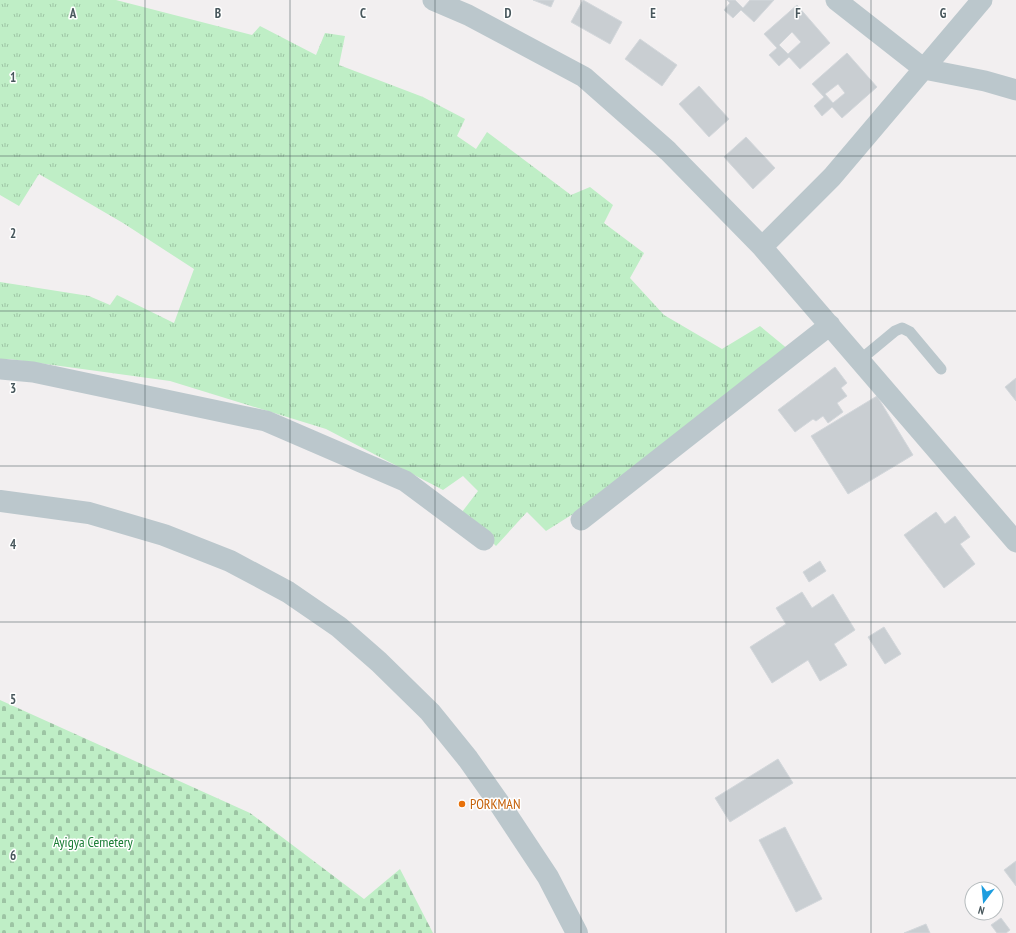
<svg xmlns="http://www.w3.org/2000/svg" width="1016" height="933" viewBox="0 0 1016 933" font-family="'PT Sans Narrow',sans-serif">
<style>
.grass{fill:url(#grass-tufts)}
.cemetery{fill:url(#cemetery-stones)}
.building{fill:#c9ced2;stroke:#d3d7db;fill-rule:evenodd}
.lines{fill:none;stroke-linecap:round;stroke-linejoin:round}
.service{stroke:#bbc7cc;stroke-width:11}
.minor{stroke:#bbc7cc;stroke-width:21}
.tertiary{stroke:#bbc7cc;stroke-width:22}
.grid{fill:none;stroke:#48575c;stroke-width:1;stroke-opacity:0.55}
.food-dot{fill:#e8710a;stroke:#fff;stroke-width:1.5}
.labels{text-anchor:middle;dominant-baseline:central;stroke-width:3;stroke-linejoin:round;paint-order:stroke}
.food-label{font-size:14px;fill:#c56008;stroke:#fff;text-anchor:start}
.park-label{font-size:14px;fill:#197d34;stroke:#fff}
.grid-label{font-size:13px;text-anchor:middle;font-weight:bold;fill:#48575c;stroke:#fff;stroke-width:3;stroke-linejoin:round;paint-order:stroke}
</style>
<defs>
<pattern id="grass-tufts" width="24" height="20" patternUnits="userSpaceOnUse"><rect width="24" height="20" fill="#bfeec6"/><path d="M3 7l-1-3M5 7V3M7 7l1-3M15 17l-1-3M17 17v-4M19 17l1-3" fill="none" stroke="#9dc4a4"/></pattern>
<pattern id="cemetery-stones" width="16" height="16" patternUnits="userSpaceOnUse"><rect width="16" height="16" fill="#bfeec6"/><path d="M2 7V4a2 2 0 0 1 4 0v3zM10 15v-3a2 2 0 0 1 4 0v3z" fill="#9dc4a4"/></pattern>
</defs>
<rect width="100%" height="100%" fill="#f2eff0"/>
<path class="grass" d="M0,0h116l136,35 8,-9 56,29 9,-22 20,3 -6,29 84,32 42,22 -8,17 19,13 11,-17 84,63 19,-8 23,18 -9,18 40,30 -14,25 34,37 58,34 38,-23 29,24 -178,140 -65,41 -19,-19 -31,34 -34,-34 16,-21 -15,-15 -20,14 -117,-61 -156,-48 -161,-22h-9v-77l89,14 21,9 7,-10 57,28 20,-54 -71,-46 -84,-49 -20,32 -19,-11z"/>
<path class="cemetery" d="M0,700l250,113 114,86 36,-30 33,64h-433z"/>
<path class="building" d="M533,0h21l-3,7z
M583,0l39,22 -12,22 -39,-22z
M727,0h8l8,8 7,-8h24l-20,22 -13,-12 -8,8 -9,-8 6,-7z
M797,5l33,38 -30,26 -11,-12 -10,9 -10,-11 8,-7 -13,-14zM792,32l9,10 -13,12 -9,-9z
M640,39l37,26 -15,21 -37,-27z
M847,53l30,34 -35,31 -10,-11 -10,9 -8,-10 10,-9 -12,-13zM838,84l7,9 -12,10 -8,-9z
M699,86l30,33 -20,18 -30,-33z
M746,137l29,31 -22,21 -29,-32z
M835,367l12,16 -6,5 6,8 -10,7 6,9 -15,11 -5,-7 -7,5 -3,-2 -18,13 -17,-22z
M1016,378v23l-11,-14z
M877,396l36,59 -65,39 -37,-58z
M936,512l9,12 10,-8 15,21 -10,7 15,20 -31,24 -40,-53z
M820,561l6,10 -17,11 -6,-10z
M802,592l10,16 21,-14 22,36 -21,14 13,21 -27,16 -12,-21 -36,23 -22,-36 36,-23 -10,-16z
M884,627l17,27 -16,10 -17,-27z
M778,759l15,24 -63,39 -15,-24z
M785,827l37,72 -26,13 -37,-72z
M1016,861v25l-12,-16z
M1001,918l9,12 -4,3h-9l-6,-8z
M926,924l4,9h-26z"/>
<g class="lines">
<path class="service" d="M860,360l35,-29 7,-3 8,4 31,37"/>
<path class="minor" d="M433,0l35,15 116,62 84,74 94,96 254,295
M836,0l88,69 61,12 31,9
M762,247l70,-70 150,-177
M0,369l33,3 233,49 139,60 79,59
M581,520l249,-195"/>
<path class="tertiary" d="M0,501l89,12 75,22 66,26 58,31 51,35 40,35 51,50 38,47 31,44 49,74 29,56"/>
</g>
<path class="grid" d="M145,0v933M290,0v933M435,0v933M581,0v933M726,0v933M871,0v933M0,156h1016M0,311h1016M0,466h1016M0,622h1016M0,778h1016"/>
<circle class="food-dot" cx="462" cy="804" r="4"/>
<g class="labels">
<g class="food-label">
<text x="470" y="804">PORKMAN</text>
</g>
<g class="park-label">
<text x="93" y="842">Ayigya Cemetery</text>
</g>
</g>
<g class="grid-label">
<text x="73" y="18">A</text>
<text x="218" y="18">B</text>
<text x="363" y="18">C</text>
<text x="508" y="18">D</text>
<text x="653" y="18">E</text>
<text x="798" y="18">F</text>
<text x="943" y="18">G</text>
<text x="13" y="82">1</text>
<text x="13" y="238">2</text>
<text x="13" y="393">3</text>
<text x="13" y="549">4</text>
<text x="13" y="704">5</text>
<text x="13" y="860">6</text>
</g>
<g transform="translate(984 901) rotate(196)"><circle r="19" fill="#ffffff" stroke="#b6bcbe"/>
<path d="M0-3L7 15L0 10L-7 15Z" fill="#1c9ddf"/>
<text y="-6" font-size="11" font-weight="bold" text-anchor="middle" fill="#48575c">N</text>
</g>
</svg>
